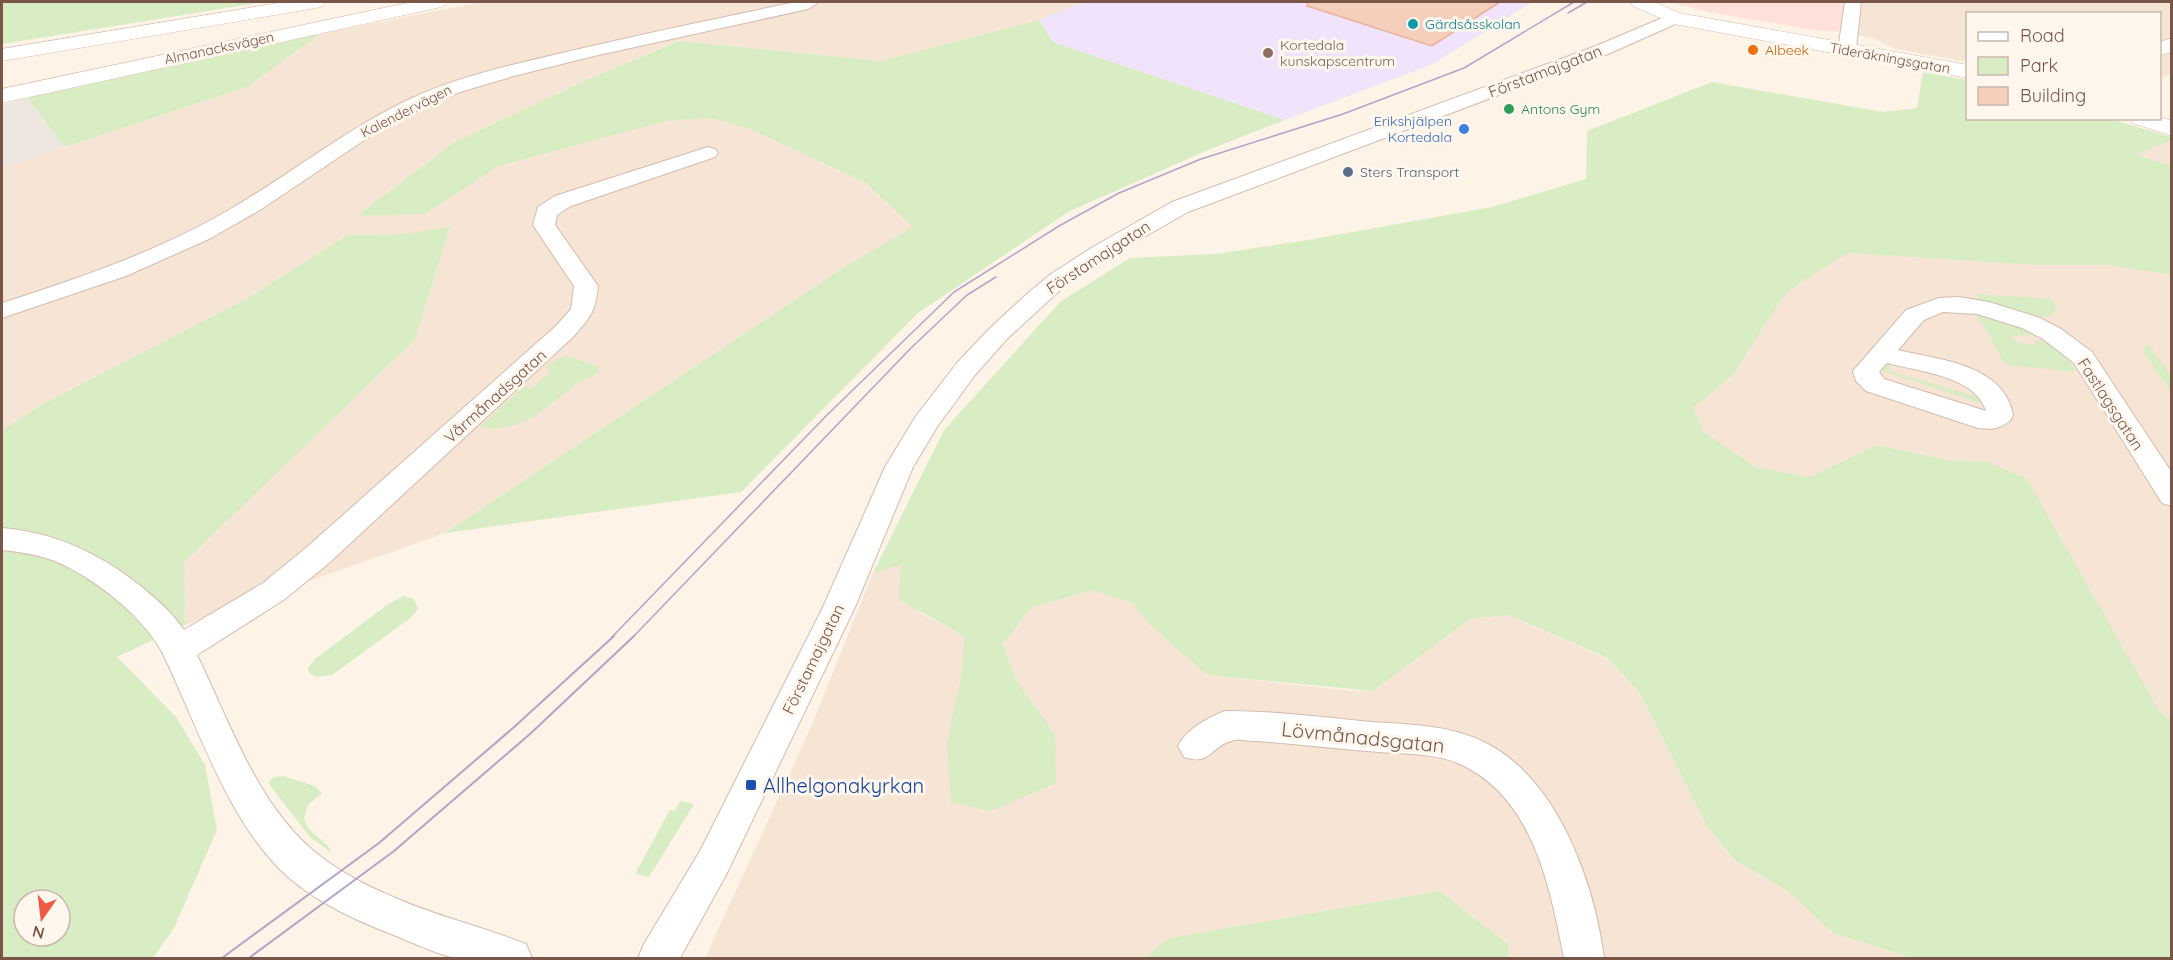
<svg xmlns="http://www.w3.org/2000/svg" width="2173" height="960" viewBox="0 0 2173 960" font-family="Quicksand,sans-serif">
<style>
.residential{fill:#f6e4d4}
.commercial{fill:#ffe1da}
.industrial{fill:#eee6e0}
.education{fill:#f0e3fb}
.green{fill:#d8edc3;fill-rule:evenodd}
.building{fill:#f5cebc;stroke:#e9b29b;stroke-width:1.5}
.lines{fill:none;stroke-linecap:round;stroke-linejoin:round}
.minor-casing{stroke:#d4bbae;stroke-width:2}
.tertiary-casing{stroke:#d4bbae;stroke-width:1}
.secondary-casing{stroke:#d9bcad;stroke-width:1}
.minor{fill:#fff;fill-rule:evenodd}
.tertiary{fill:#fff;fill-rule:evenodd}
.secondary{fill:#fff;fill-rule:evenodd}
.tram-far1{stroke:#b4a3c9;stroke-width:1.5}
.tram{stroke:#b4a3c9;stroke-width:2}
.culture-dot{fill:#0f9aa8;stroke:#fff7ee;stroke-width:2}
.food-dot{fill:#e8710a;stroke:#fff7ee;stroke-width:2}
.education-dot{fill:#8d6e63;stroke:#fff7ee;stroke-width:2}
.leisure-dot{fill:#2e9e5b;stroke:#fff7ee;stroke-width:2}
.shop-dot{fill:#3f7fe0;stroke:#fff7ee;stroke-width:2}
.service-dot{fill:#5c6f8a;stroke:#fff7ee;stroke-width:2}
.transit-dot{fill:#1a4fb4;stroke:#fff7ee;stroke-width:2}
.labels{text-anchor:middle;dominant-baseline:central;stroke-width:6;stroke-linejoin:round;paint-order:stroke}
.far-culture-label{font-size:14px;fill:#0d838f;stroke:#fff7ee;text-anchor:start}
.far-education-label{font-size:14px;fill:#785e54;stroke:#fff7ee;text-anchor:start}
.far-street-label{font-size:14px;fill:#7a5648;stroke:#fff7ee}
.far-food-label{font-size:14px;fill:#c56008;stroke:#fff7ee;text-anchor:start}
.far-leisure-label{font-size:14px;fill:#27864d;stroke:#fff7ee;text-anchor:start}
.far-shop-label{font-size:14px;fill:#366cbe;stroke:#fff7ee;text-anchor:end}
.far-service-label{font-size:14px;fill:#4e5e75;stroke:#fff7ee;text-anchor:start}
.street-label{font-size:16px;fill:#7a5648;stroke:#fff7ee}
.near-street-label{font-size:20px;fill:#7a5648;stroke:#fff7ee}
.near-transit-label{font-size:20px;fill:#164399;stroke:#fff7ee;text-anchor:start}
</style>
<rect width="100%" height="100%" fill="#fef3e7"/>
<path class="residential" d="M482,2h602l-45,18 -158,41 -203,-20 -94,40 -129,61 -97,74 67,-2 74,-48 168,-45 43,-3 40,11 116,54 48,44 -68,39 -401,267 -260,92 -2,-63 232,-222 35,-112 -46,6 -56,1 -102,64 -201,104 -43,27v-262l245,-81 73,-53z
M1847,2h324v72l-11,5v-65h-192l-1,48 -71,-13 -21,-10 -30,-7z
M2171,140v26l-34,-11z
M1849,253l186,12h72l64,10v445l-12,-9 -171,-249 -42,-2 -69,-15 -68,32 -53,-10 -52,-35 -11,-24 40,-33 49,-77 19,-16z
M901,565l19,48 44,23 -2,35 93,63 -39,-54 -13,-37 28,-35 61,-18 40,13 18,22 57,50 137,15 29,1 97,-72 39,-4 98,44 32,33 69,136 27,32 54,32 44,41 67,21 8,4h-399l-1,-14 -69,-53 -270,47 -24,20h-440l106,-231 62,-154z"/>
<path class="commercial" d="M1668,2h179l-2,30 -32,-2 -105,-18z"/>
<path class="industrial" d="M27,98l38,49 -63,21v-63z"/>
<path class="education" d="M1084,2h448l-99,62 -148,56 -232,-78 -14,-22z"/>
<path class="green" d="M2,2h261l-261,42z
M1039,20l14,22 232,78 -77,30 -140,62 -150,101 -177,179 -296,41 401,-267 67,-39 -47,-44 -116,-54 -40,-11 -43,3 -168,45 -74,48 -68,2 98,-74 129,-61 95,-40 202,20z
M320,34l-73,53 -182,60 -38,-49z
M1923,72l44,8 1,38 142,1 61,18v3l-34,15 34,11v109l-64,-10h-72l-186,-12 -48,29 -19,16 -49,77 -40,33 11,24 52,35 53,10 68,-32 69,15 42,2 39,17 132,232 12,9v238h-263l-8,-4 -67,-21 -44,-41 -54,-32 -27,-32 -69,-136 -32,-34 -98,-43 -39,4 -97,72 -166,-16 -57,-50 -18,-22 -40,-13 -61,18 -28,36 13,36 39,54 1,49 -65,28 -40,-9 -4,-58 15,-73 2,-35 -65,-36 2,-35 -28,8 71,-143 117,-129 69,-43 86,-4 92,-14 184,-33 94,-28 1,-48 125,-49 171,30 34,-4z
M450,227l-35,113 -231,222 1,63 -68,32 59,60 29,48 12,65 -43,98 -21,30h-151v-528l43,-27 201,-104 102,-64 56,-1zM24,900h36v36h-36z
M1976,294l75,5 6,10 -8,8 -12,-1 -56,-15z
M1976,314c20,3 43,11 60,21l-24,1 4,6 20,3 -2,-5c19,1 33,16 43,32l-71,-7z
M2148,344l23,32v16l-27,-39 -1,-4z
M565,356l30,9 4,2v5c-6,5 -14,7 -21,11 -32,23 -54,51 -98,44l44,-41 7,3 20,-17 -6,-6z
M1889,363v8l89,26 11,9 -109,-36z
M403,596l11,3 4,10 -9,10 -77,56 -16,2 -7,-4 -1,-5 7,-9 72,-54z
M283,776l32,10 7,7 -14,12 -4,12c3,18 21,20 28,36l-21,-15 -43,-55 4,-5z
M680,801l14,3 -45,73 -14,-3 35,-64 5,1z
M1439,891l69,53 1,14h-364l24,-20z"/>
<path class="building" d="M1308,2h192l-68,44 -125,-40z"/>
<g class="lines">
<g class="minor-casing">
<path id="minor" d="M796,2h19l1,2 -8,5 -214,47 -80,20 -54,16 -36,15 -49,26 -115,77 -51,29 -83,37 -124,42v-15c74,-24 149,-49 218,-88 65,-36 122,-84 190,-116 49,-23 103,-34 156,-47 76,-18 153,-34 230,-50z
M1845,2h16l-5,48 -3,4h-12l-3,-4z
M1674,13l6,1 3,4 -3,4 -72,32 -420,158 -79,45 -42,27 -21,19 -39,36 -32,36 -38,52 -24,40 -58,140 -129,268 -46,83h-42l6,-14 56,-93 123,-244 62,-140 31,-51 41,-53 32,-34 39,-36 23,-19 42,-27 79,-45 424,-156z
M708,147l7,2 3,4 -3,4 -144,49 -14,9 -2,10 43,61c-3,27 -7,30 -24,50l-245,227 -44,36 -88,56c33,67 59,148 118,197 24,20 54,35 83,47 41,18 86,28 128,45l6,14c-17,2 -60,2 -77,0 -22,-5 -43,-16 -64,-24 -36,-14 -73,-31 -103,-57 -60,-53 -91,-154 -126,-225 -20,-37 -71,-77 -110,-92 -16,-6 -33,-8 -50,-10v-22c51,4 95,24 136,56 17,14 33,27 46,46l79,-47 44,-36 249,-221 15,-17 3,-23 -41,-61 5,-18 17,-11z
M1959,297l30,5 51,16 21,11 31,23 80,121v33l-10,-3 -88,-140 -31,-24 -21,-11 -45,-14 -34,-2 -19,8 -26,30c41,10 106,14 115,65l-3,6 -8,5 -10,3 -14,-1 -112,-37 -10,-10 -3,-10 53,-61 33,-12zM1887,363c30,8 89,13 99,48l-102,-32 -5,-7z
M1225,711c46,0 91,5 136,10 42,4 86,2 125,22 72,37 108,139 118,215h-40c-14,-70 -30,-160 -104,-194 -25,-11 -53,-10 -81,-12 -41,-3 -82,-8 -123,-11 -7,0 -18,-3 -25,0 -21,6 -20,25 -47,16l-6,-11c9,-17 29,-28 47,-35z"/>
</g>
<g class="tertiary-casing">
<path id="tertiary" d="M1631,2h24l24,11 289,52v13l-294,-54 -41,-18z
M2172,38v14l-12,3v-13z
M2160,117l12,4v15l-40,-13 -3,-5z"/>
</g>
<g class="secondary-casing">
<path id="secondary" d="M284,2h42l-3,4 -7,2 -314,53v-12z
M412,2h35l-3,4 -7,2 -435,95v-14z"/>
</g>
<use href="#minor" class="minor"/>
<use href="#tertiary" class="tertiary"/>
<use href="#secondary" class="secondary"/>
<path class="tram-far1" d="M1568,13l19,-11
M612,637l214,-221 128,-124 105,-66 60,-33 82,-34 142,-45 121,-46 110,-66
M633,637l278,-289 56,-53 29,-18"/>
<path class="tram" d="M222,958l157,-115 134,-115 101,-92
M249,958l145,-107 136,-117 104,-98"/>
</g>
<circle class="culture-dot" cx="1413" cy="24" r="6"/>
<circle class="food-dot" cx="1753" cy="50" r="6"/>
<circle class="education-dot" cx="1268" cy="53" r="6"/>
<circle class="leisure-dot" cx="1509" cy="109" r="6"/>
<circle class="shop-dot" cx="1464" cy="129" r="6"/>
<circle class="service-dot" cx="1348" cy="172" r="6"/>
<rect class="transit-dot" x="745" y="779" width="12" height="12" rx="3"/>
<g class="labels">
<g class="far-culture-label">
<text x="1425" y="24">Gärdsåsskolan</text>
</g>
<g class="far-education-label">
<text x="1280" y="45">Kortedala<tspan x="1280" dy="16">kunskapscentrum</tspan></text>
</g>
<g class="far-street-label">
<text transform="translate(219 48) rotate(-12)">Almanacksvägen</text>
<text transform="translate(1890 58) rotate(10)">Tideräkningsgatan</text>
<text transform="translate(406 111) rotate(-27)">Kalendervägen</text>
</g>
<g class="far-food-label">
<text x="1765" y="50">Albeek</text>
</g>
<g class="far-leisure-label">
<text x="1521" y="109">Antons Gym</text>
</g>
<g class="far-shop-label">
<text x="1452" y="121">Erikshjälpen<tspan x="1452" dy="16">Kortedala</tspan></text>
</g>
<g class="far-service-label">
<text x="1360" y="172">Sters Transport</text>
</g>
<g class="street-label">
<text transform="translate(1545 71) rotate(-21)">Förstamajgatan</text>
<text transform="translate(1098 257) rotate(-33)">Förstamajgatan</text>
<text transform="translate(495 396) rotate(-42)">Vårmånadsgatan</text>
<text transform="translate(2111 404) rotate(57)">Fastlagsgatan</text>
<text transform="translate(813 659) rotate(-64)">Förstamajgatan</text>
</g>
<g class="near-street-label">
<text transform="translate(1363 737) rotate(6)">Lövmånadsgatan</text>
</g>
<g class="near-transit-label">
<text x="763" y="785">Allhelgonakyrkan</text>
</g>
</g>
<rect width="2173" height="960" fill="none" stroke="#7a5648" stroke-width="6"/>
<rect x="1966" y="12" width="195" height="108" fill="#fff7ee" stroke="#cab7ac" stroke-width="1.5"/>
<rect x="1978" y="32" width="30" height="9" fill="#ffffff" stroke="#cab7ac" stroke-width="1.5"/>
<text x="2020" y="42" font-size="18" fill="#7a5648">Road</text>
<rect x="1978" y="57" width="30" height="18" fill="#d8edc3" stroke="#cab7ac" stroke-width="1.5"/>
<text x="2020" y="72" font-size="18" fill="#7a5648">Park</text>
<rect x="1978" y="87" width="30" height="18" fill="#f5cebc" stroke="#cab7ac" stroke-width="1.5"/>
<text x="2020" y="102" font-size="18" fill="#7a5648">Building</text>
<g transform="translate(42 918) rotate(194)"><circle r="28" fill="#fff7ee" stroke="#cab7ac" stroke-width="1.5"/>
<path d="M0-4.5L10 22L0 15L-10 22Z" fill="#f05a43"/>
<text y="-9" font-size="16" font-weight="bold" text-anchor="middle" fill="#7a5648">N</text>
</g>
</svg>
